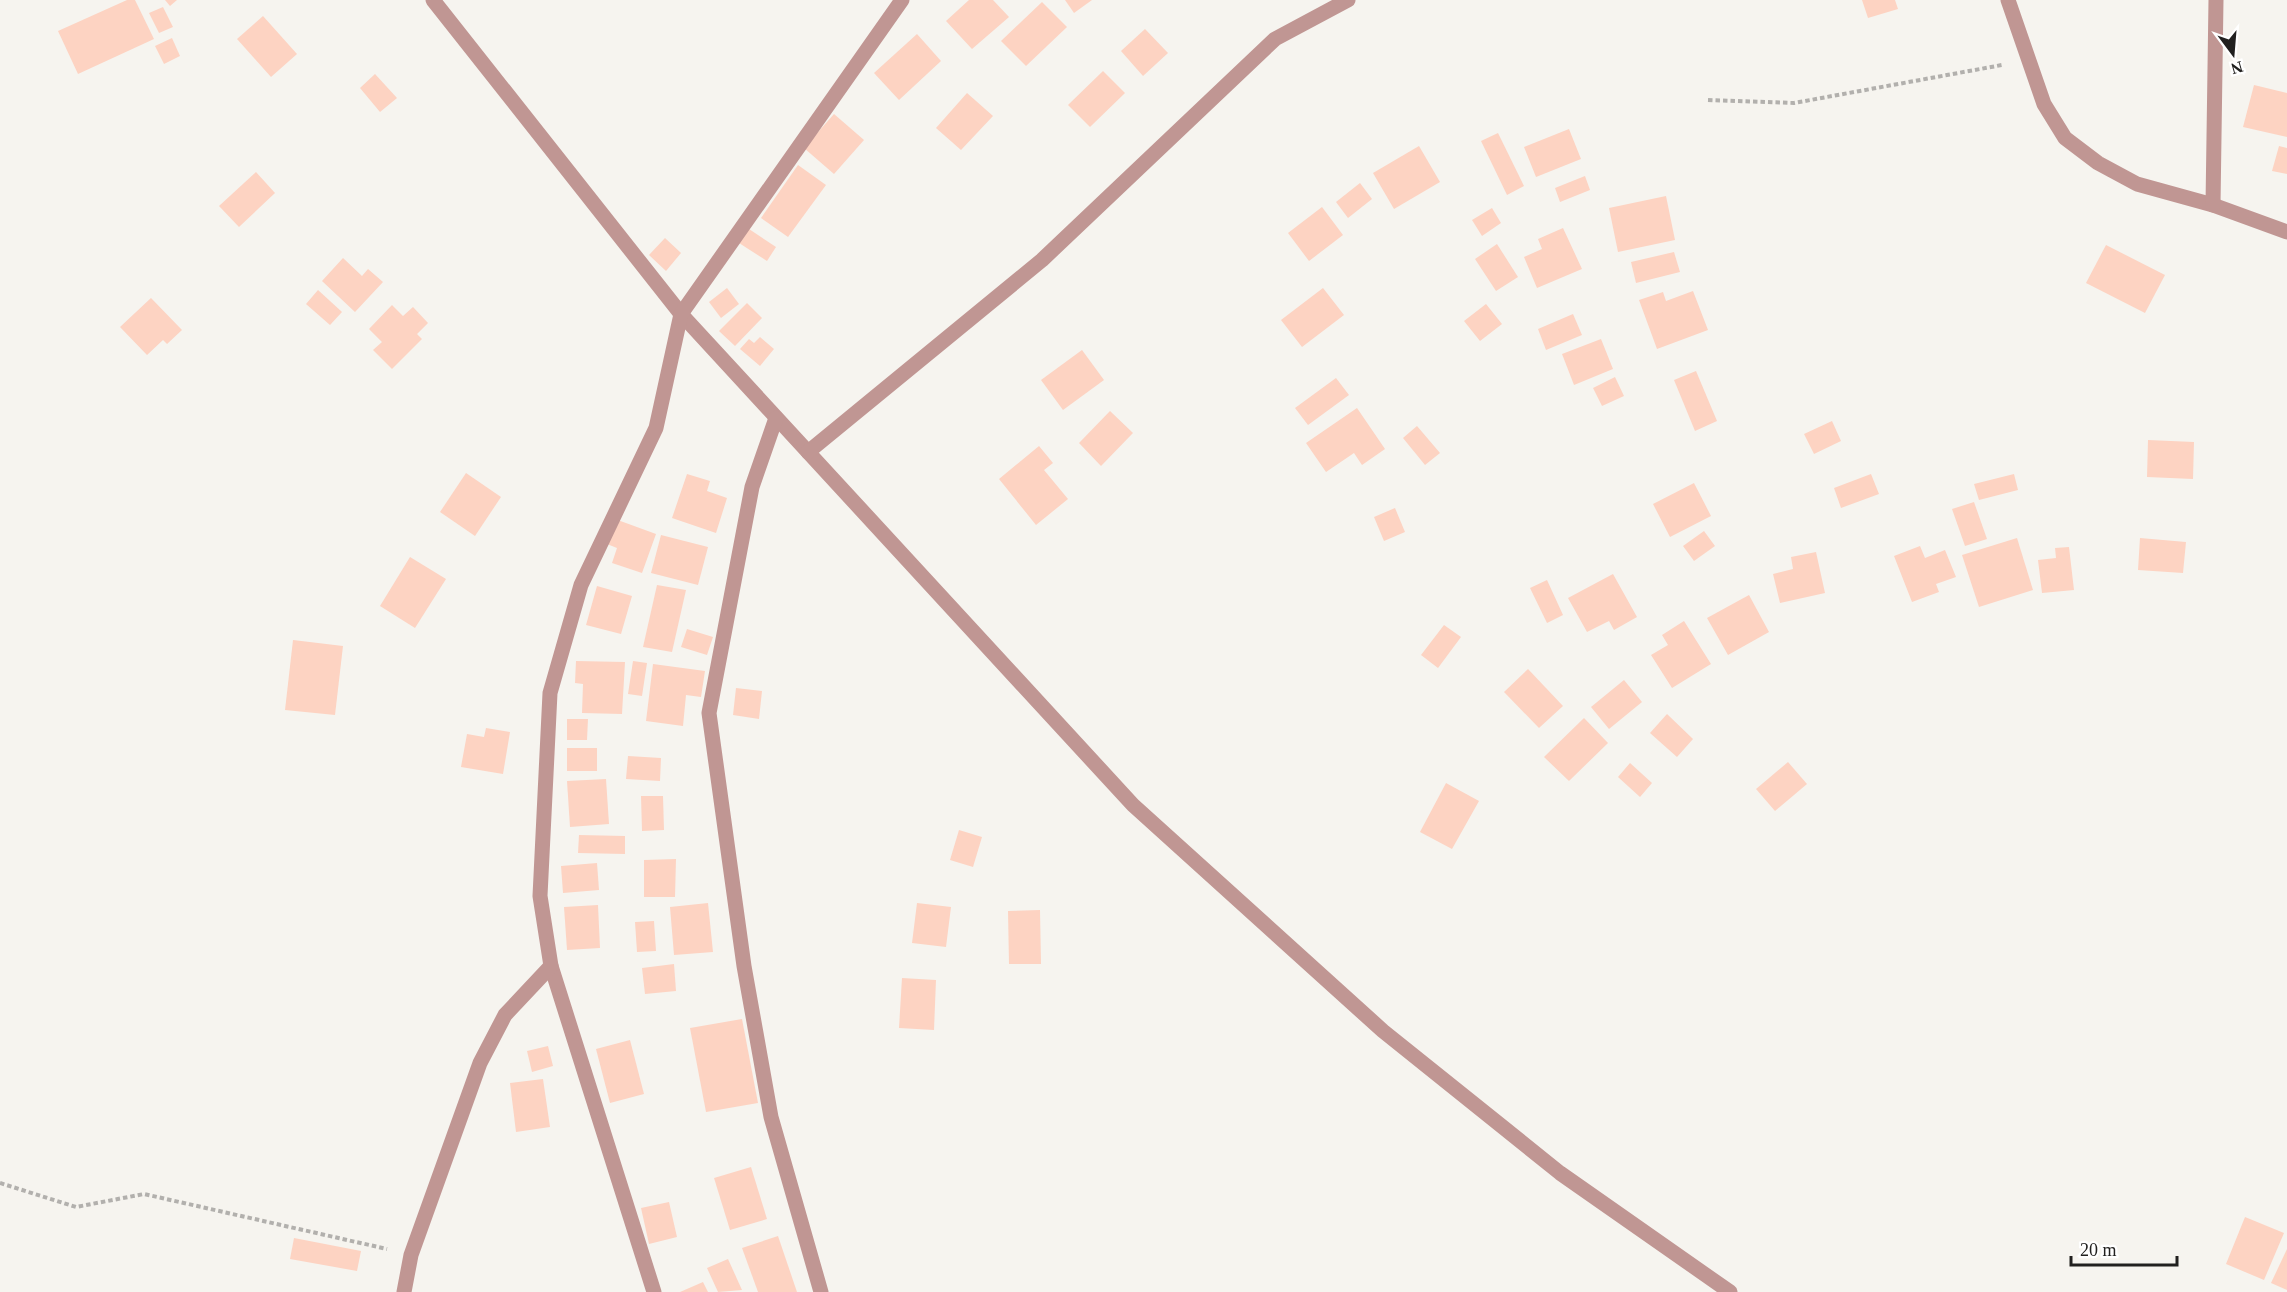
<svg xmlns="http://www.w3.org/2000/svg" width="2287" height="1292" viewBox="0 0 2287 1292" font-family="'Times New Roman',serif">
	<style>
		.building { fill: #fdd3c2 }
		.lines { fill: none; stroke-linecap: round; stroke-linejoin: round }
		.path { stroke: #b2b0ad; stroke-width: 4; stroke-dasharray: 4.5 3; stroke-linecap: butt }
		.minor { stroke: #c09693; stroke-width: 15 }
	</style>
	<rect width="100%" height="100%" fill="#f6f4ef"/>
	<g class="building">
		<path d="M127 0H135L154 39 78 74 58 31Z"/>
		<path d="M165 0H177L170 6Z"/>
		<path d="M969 0H993L1009 17 972 49 946 21Z"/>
		<path d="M1065 0H1092L1074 13Z"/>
		<path d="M1862 0H1895L1898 9 1868 18Z"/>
		<path d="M1042 2 1067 27 1026 66 1001 41Z"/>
		<path d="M163 7 173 27 159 33 149 13Z"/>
		<path d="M263 16 297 54 271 77 237 39Z"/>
		<path d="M1145 29 1168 53 1143 76 1121 51Z"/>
		<path d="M917 34 941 61 899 100 874 73Z"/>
		<path d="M172 38 180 56 164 64 155 46Z"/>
		<path d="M1103 71 1125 93 1090 127 1068 105Z"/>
		<path d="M375 74 397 98 380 112 360 88Z"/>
		<path d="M2254 85 2287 93V137L2243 127Z"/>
		<path d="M967 93 993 116 961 150 936 128Z"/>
		<path d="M834 114 864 140 834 174 804 148Z"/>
		<path d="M1569 129 1581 159 1536 177 1524 147Z"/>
		<path d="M1498 133 1524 186 1507 195 1481 141Z"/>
		<path d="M1419 146 1440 182 1394 209 1373 173Z"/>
		<path d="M2279 146 2287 148V174L2272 171Z"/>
		<path d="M798 165 826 185 788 237 761 218Z"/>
		<path d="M256 172 275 193 239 227 219 206Z"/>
		<path d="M1585 176 1590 190 1560 202 1555 188Z"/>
		<path d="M1360 183 1372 199 1348 218 1336 202Z"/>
		<path d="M1666 196 1675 240 1618 252 1609 208Z"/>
		<path d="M1322 207 1343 235 1309 261 1288 233Z"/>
		<path d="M1492 208 1501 223 1482 236 1472 220Z"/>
		<path d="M1563 228 1582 269 1537 288 1524 257 1542 249 1538 239Z"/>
		<path d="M749 229 776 247 767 261 739 243Z"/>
		<path d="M665 238 681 253 666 271 649 255Z"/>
		<path d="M1497 244 1518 277 1496 291 1475 259Z"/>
		<path d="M2106 245 2165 275 2145 313 2086 283Z"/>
		<path d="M1674 252 1680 272 1636 283 1631 262Z"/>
		<path d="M343 258 362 276 368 269 383 282 355 312 322 281Z"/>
		<path d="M727 288 739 304 721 318 709 302Z"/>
		<path d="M1323 288 1344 315 1302 347 1281 320Z"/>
		<path d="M318 290 342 312 330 325 306 304Z"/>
		<path d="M1693 291 1708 330 1657 349 1639 300 1663 292 1666 301Z"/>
		<path d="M151 298 182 330 167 344 163 340 147 355 120 327Z"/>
		<path d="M747 303 762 318 735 346 719 331Z"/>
		<path d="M1486 304 1502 324 1480 341 1464 321Z"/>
		<path d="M392 305 403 316 413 307 428 323 417 334 422 339 392 369 373 350 382 342 369 329Z"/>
		<path d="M1573 314 1582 335 1546 350 1538 329Z"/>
		<path d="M760 337 774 349 760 366 740 349 749 339 754 343Z"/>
		<path d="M1601 339 1613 369 1574 385 1562 354Z"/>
		<path d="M1082 350 1104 380 1063 410 1041 380Z"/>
		<path d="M1696 371 1717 421 1695 431 1674 380Z"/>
		<path d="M1615 377 1624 396 1602 406 1593 388Z"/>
		<path d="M1336 378 1349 395 1308 425 1295 408Z"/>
		<path d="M1357 408 1385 449 1362 465 1354 453 1326 472 1306 443Z"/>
		<path d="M1110 411 1133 433 1101 466 1079 443Z"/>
		<path d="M1832 421 1841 441 1814 454 1804 434Z"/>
		<path d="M1417 426 1440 453 1425 465 1403 438Z"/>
		<path d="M2148 440 2194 442 2193 479 2147 477Z"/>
		<path d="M1039 446 1053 463 1044 470 1068 499 1036 525 999 479Z"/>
		<path d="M466 473 501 497 475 536 440 512Z"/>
		<path d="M687 474 710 481 707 491 727 498 716 533 672 518Z"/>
		<path d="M1871 474 1879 494 1841 508 1834 488Z"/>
		<path d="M2014 474 2018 490 1979 500 1974 484Z"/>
		<path d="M1694 483 1711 516 1670 537 1653 504Z"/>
		<path d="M1974 502 1987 539 1965 546 1952 509Z"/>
		<path d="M1395 508 1405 532 1384 541 1374 517Z"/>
		<path d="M615 519 656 534 642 573 612 563 617 548 607 544Z"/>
		<path d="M1704 531 1715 546 1694 561 1683 546Z"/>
		<path d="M661 535 708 547 698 585 651 573Z"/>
		<path d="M2017 538 2033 590 1979 607 1962 555Z"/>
		<path d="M2140 538 2186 542 2183 573 2138 570Z"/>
		<path d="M1920 546 1925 558 1945 550 1956 577 1936 584 1939 592 1912 602 1894 556Z"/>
		<path d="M2069 547 2074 590 2042 593 2038 560 2056 558 2055 548Z"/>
		<path d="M1816 552 1825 593 1780 603 1773 574 1793 569 1791 557Z"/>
		<path d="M410 557 446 579 415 628 380 606Z"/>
		<path d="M1613 574 1637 617 1614 630 1609 621 1587 632 1568 598Z"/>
		<path d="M1547 580 1563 615 1547 623 1530 588Z"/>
		<path d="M657 585 686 590 672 652 643 647Z"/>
		<path d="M597 586 632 596 621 634 586 625Z"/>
		<path d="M1749 595 1769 632 1728 655 1707 618Z"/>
		<path d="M1684 621 1711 664 1672 688 1651 655 1668 645 1662 635Z"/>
		<path d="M1444 625 1461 637 1438 668 1421 655Z"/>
		<path d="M687 629 713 637 707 655 681 647Z"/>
		<path d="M293 640 343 646 335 715 285 710Z"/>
		<path d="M576 661 625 662 622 714 582 713 583 684 575 683Z"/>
		<path d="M633 661 647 663 642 696 628 694Z"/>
		<path d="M653 664 705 671 701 697 686 695 683 726 646 721Z"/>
		<path d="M1528 669 1563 706 1539 728 1504 692Z"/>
		<path d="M1624 680 1642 702 1609 729 1591 707Z"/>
		<path d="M736 688 762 691 759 719 733 715Z"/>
		<path d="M1667 714 1693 739 1677 757 1650 733Z"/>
		<path d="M1584 718 1608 743 1569 781 1544 757Z"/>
		<path d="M567 719H588L587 740H567Z"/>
		<path d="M486 728 510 732 503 774 461 767 467 734 484 737Z"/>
		<rect x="567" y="748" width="30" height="23"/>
		<path d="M628 756 661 758 660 781 626 779Z"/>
		<path d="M1788 762 1807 784 1775 811 1756 789Z"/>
		<path d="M1630 763 1652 783 1640 797 1618 777Z"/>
		<path d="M606 779 609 824 570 827 567 781Z"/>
		<path d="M1446 783 1479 801 1452 849 1420 832Z"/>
		<path d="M641 796H663L664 830 642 831Z"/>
		<path d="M959 830 982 837 973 867 950 860Z"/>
		<path d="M579 835 625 836V854L578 853Z"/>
		<path d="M676 859 675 897H644V860Z"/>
		<path d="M597 863 599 890 563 893 561 866Z"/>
		<path d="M708 903 713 952 674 955 670 907Z"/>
		<path d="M917 903 951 907 946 947 912 943Z"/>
		<path d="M598 905 600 948 567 950 564 907Z"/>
		<path d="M1040 910 1041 964H1009L1008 911Z"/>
		<path d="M654 921 656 951 637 952 635 922Z"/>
		<path d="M674 964 676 991 645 994 642 968Z"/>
		<path d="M902 978 936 980 934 1030 899 1028Z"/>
		<path d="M742 1019 758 1103 706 1112 690 1028Z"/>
		<path d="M630 1040 644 1094 610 1103 596 1049Z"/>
		<path d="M548 1046 553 1066 532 1072 527 1051Z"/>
		<path d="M543 1079 550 1127 516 1132 510 1083Z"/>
		<path d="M751 1167 767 1219 730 1230 714 1178Z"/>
		<path d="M669 1202 677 1237 649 1244 641 1208Z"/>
		<path d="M2245 1217 2284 1233 2264 1280 2226 1264Z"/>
		<path d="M778 1236 797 1292H758L742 1248Z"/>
		<path d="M294 1238 361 1251 357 1271 290 1259Z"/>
		<path d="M2287 1249V1290L2271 1283Z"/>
		<path d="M728 1259 742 1290 718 1292 707 1268Z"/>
		<path d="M703 1282 708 1292H680Z"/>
	</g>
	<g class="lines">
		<g class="path">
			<path d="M1708 100 1794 103 2002 65"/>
			<path d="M0 1183 76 1207 144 1194 387 1249"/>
		</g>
		<g class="minor">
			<path d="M433 0 681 314 1133 805 1383 1031 1560 1173 1730 1292"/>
			<path d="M2008 0 2044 104 2065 138 2098 163 2137 184 2213 205 2287 232"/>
			<path d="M2213 205 2216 0"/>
			<path d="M776 418 752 487 709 713 744 966 771 1117 821 1292"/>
			<path d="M808 452 1042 260 1275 39 1348 0"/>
			<path d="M551 966 654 1292"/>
			<path d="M404 1292 411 1255 480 1063 505 1015 551 966 540 896 550 693 581 585 656 428 681 314 902 0"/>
		</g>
	</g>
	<g transform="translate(2233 54) rotate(164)" stroke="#ffffff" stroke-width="4.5" paint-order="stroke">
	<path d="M0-4.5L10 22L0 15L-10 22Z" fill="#21201f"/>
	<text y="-9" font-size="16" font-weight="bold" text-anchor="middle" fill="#21201f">N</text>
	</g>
	<path d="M2071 1256v9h106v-9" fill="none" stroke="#21201f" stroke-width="3"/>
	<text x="2080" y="1256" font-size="18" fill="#21201f" stroke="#ffffff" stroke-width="4.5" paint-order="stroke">20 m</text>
</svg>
